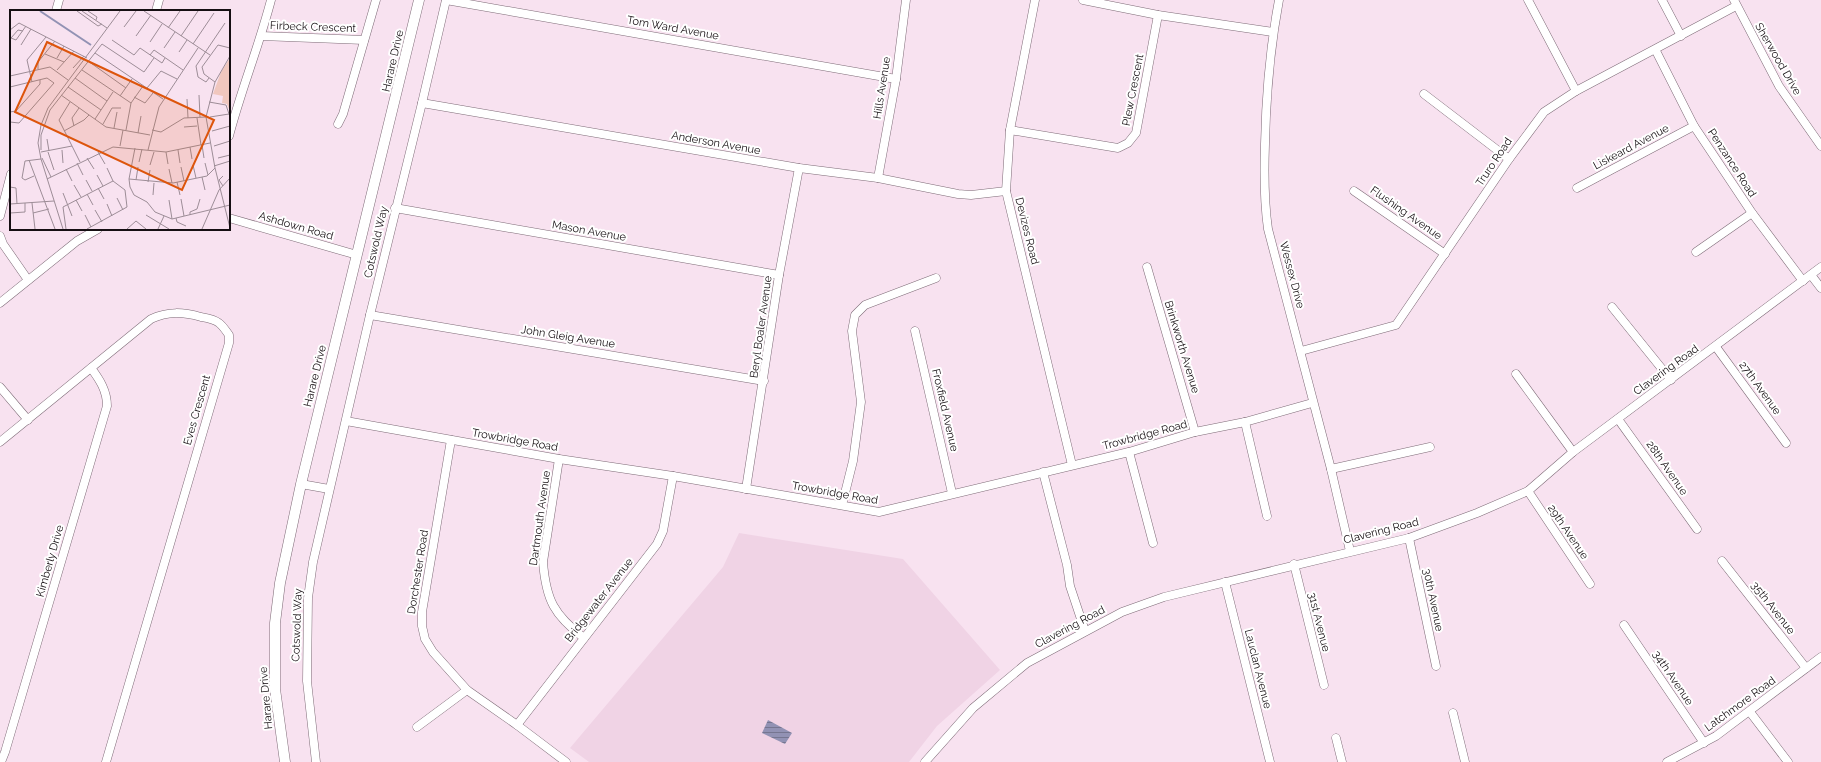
<svg xmlns="http://www.w3.org/2000/svg" width="1821" height="762" viewBox="0 0 1821 762" font-family="Raleway,sans-serif">
	<style>
		.built { fill: #f0d3e5 }
		.water { fill: url(#water-rules) }
		.lines { fill: none; stroke-linecap: round; stroke-linejoin: round }
		.minor-casing { stroke: #7e6b77; stroke-width: 9 }
		.major-casing { stroke: #7e6b77; stroke-width: 11 }
		.minor { stroke: #fff; stroke-width: 8 }
		.major { stroke: #fff; stroke-width: 10 }
		.labels { text-anchor: middle; dominant-baseline: central; stroke-width: 4; stroke-linejoin: round; paint-order: stroke }
		.street-label { font-size: 11px; fill: #150e12; stroke: #fff }
		.inset-river { fill: none; stroke: #9292b4; stroke-width: 2 }
		.inset-road { fill: none; stroke: #9d8d97; stroke-width: 1 }
		.view { fill: #dd550c; fill-opacity: 0.15; stroke: #dd550c; stroke-width: 2 }
		.inset-edge { fill: none; stroke: #150e12; stroke-width: 2 }
	</style>
	<defs>
		<pattern id="water-rules" width="6" height="5" patternUnits="userSpaceOnUse"><rect width="6" height="5" fill="#9292b4"/><path d="M0 2.5h6" fill="none" stroke="#767691"/></pattern>
	</defs>
	<rect width="100%" height="100%" fill="#f8e2f0"/>
	<path class="built" d="M739 533 903 559 1000 670 937 726 909 762H589L570 748 723 567Z"/>
	<path class="water" d="M768 720 792 733 785 744 762 733Z"/>
	<g class="lines">
		<g class="minor-casing">
			<g id="minor">
				<path d="M446 0 896 79"/>
				<path d="M1035 0 1010 130 1006 191 1072 465"/>
				<path d="M1083 0 1158 15 1273 32"/>
				<path d="M1279 0C1270 48 1266 95 1265 144 1264 172 1264 201 1268 229L1331 469 1350 551"/>
				<path d="M1528 0 1576 91"/>
				<path d="M1662 0 1681 36"/>
				<path d="M1734 0 1779 86 1821 146"/>
				<path d="M56 11 59 0"/>
				<path d="M156 11 159 0"/>
				<path d="M261 36 364 40"/>
				<path d="M1656 51 1694 126 1752 213 1803 281"/>
				<path d="M1424 94 1509 159"/>
				<path d="M422 103 799 168 878 178 958 194 971 195 1006 191"/>
				<path d="M338 124 343 114 376 0"/>
				<path d="M1010 130 1118 148 1128 143 1136 133 1158 15"/>
				<path d="M229 136C241 90 259 46 271 0"/>
				<path d="M878 178 896 79 906 0"/>
				<path d="M1577 188 1694 126"/>
				<path d="M1354 191 1445 254"/>
				<path d="M395 208 779 275"/>
				<path d="M0 216 11 174"/>
				<path d="M229 218 357 255"/>
				<path d="M0 236 3 244 28 280"/>
				<path d="M1696 252 1752 213"/>
				<path d="M1147 267 1195 432"/>
				<path d="M1811 275 1821 288"/>
				<path d="M0 303 77 241 98 229"/>
				<path d="M1612 307 1671 380"/>
				<path d="M370 315 764 381"/>
				<path d="M915 331 952 493"/>
				<path d="M1716 347 1786 443"/>
				<path d="M1301 351 1396 325 1509 159 1544 112 1576 91 1736 6"/>
				<path d="M1516 374 1573 452"/>
				<path d="M0 387 28 420"/>
				<path d="M1618 419 1697 529"/>
				<path d="M346 421 559 459 673 476 879 512 1129 452 1195 432 1245 422 1312 403"/>
				<path d="M1245 422 1267 516"/>
				<path d="M451 440 422 612V626L425 639 433 652 467 690 517 725 566 762"/>
				<path d="M0 442 151 319C168 311 183 312 201 317 207 318 214 319 219 323 223 326 226 331 229 335V343L106 762"/>
				<path d="M1129 452 1153 543"/>
				<path d="M559 459 543 562C546 600 554 615 584 638"/>
				<path d="M1331 469 1430 447"/>
				<path d="M1043 472 1067 565 1070 586 1085 631"/>
				<path d="M301 484 329 489"/>
				<path d="M746 489 779 275 799 168"/>
				<path d="M1528 491 1590 584"/>
				<path d="M842 505 853 461 861 402 852 331 855 315 865 305 936 278"/>
				<path d="M1409 538 1436 666"/>
				<path d="M1722 561 1806 668"/>
				<path d="M1294 564 1324 685"/>
				<path d="M1225 582 1270 762"/>
				<path d="M1624 625 1704 743"/>
				<path d="M1750 712 1788 762"/>
				<path d="M1453 713 1465 762"/>
				<path d="M517 725 657 544 663 531 673 476"/>
				<path d="M417 727 467 690"/>
				<path d="M1336 738 1342 762"/>
				<path d="M1 762 5 752 107 406C107 391 100 380 91 368"/>
				<path d="M316 762 307 681 308 598 313 562 370 315 422 103 446 0"/>
				<path d="M925 762 973 708 1027 663 1122 612 1164 597 1409 538 1477 513 1528 491 1573 452 1821 267"/>
				<path d="M1667 762 1716 736 1821 657"/>
			</g>
		</g>
		<g class="major-casing">
			<path id="major" d="M285 762 275 689V623L280 583 301 484 419 0"/>
		</g>
		<use href="#minor" class="minor"/>
		<use href="#major" class="major"/>
	</g>
	<g class="labels">
		<g class="street-label">
			<text transform="translate(313 27) rotate(2)">Firbeck Crescent</text>
			<text transform="translate(673 28) rotate(10)">Tom Ward Avenue</text>
			<text transform="translate(1778 59) rotate(60)">Sherwood Drive</text>
			<text transform="translate(393 61) rotate(-77)">Harare Drive</text>
			<text transform="translate(882 88) rotate(-81)">Hills Avenue</text>
			<text transform="translate(1133 90) rotate(-79)">Plew Crescent</text>
			<text transform="translate(716 143) rotate(10)">Anderson Avenue</text>
			<text transform="translate(1631 147) rotate(-28)">Liskeard Avenue</text>
			<text transform="translate(1494 162) rotate(-56)">Truro Road</text>
			<text transform="translate(1732 163) rotate(57)">Penzance Road</text>
			<text transform="translate(1406 213) rotate(35)">Flushing Avenue</text>
			<text transform="translate(296 226) rotate(16)">Ashdown Road</text>
			<text transform="translate(589 231) rotate(10)">Mason Avenue</text>
			<text transform="translate(1027 231) rotate(76)">Devizes Road</text>
			<text transform="translate(376 242) rotate(-77)">Cotswold Way</text>
			<text transform="translate(1292 275) rotate(75)">Wessex Drive</text>
			<text transform="translate(761 327) rotate(-82)">Beryl Boaler Avenue</text>
			<text transform="translate(568 337) rotate(9)">John Gleig Avenue</text>
			<text transform="translate(1182 347) rotate(73)">Brinkworth Avenue</text>
			<text transform="translate(1666 370) rotate(-36)">Clavering Road</text>
			<text transform="translate(315 376) rotate(-76)">Harare Drive</text>
			<text transform="translate(1760 388) rotate(54)">27th Avenue</text>
			<text transform="translate(197 410) rotate(-74)">Eves Crescent</text>
			<text transform="translate(945 410) rotate(77)">Froxfield Avenue</text>
			<text transform="translate(1145 435) rotate(-15)">Trowbridge Road</text>
			<text transform="translate(515 440) rotate(10)">Trowbridge Road</text>
			<text transform="translate(1667 468) rotate(55)">28th Avenue</text>
			<text transform="translate(835 493) rotate(10)">Trowbridge Road</text>
			<text transform="translate(540 518) rotate(-82)">Dartmouth Avenue</text>
			<text transform="translate(1381 531) rotate(-14)">Clavering Road</text>
			<text transform="translate(1568 532) rotate(56)">29th Avenue</text>
			<text transform="translate(50 561) rotate(-74)">Kimberly Drive</text>
			<text transform="translate(418 572) rotate(-81)">Dorchester Road</text>
			<text transform="translate(599 600) rotate(-52)">Bridgewater Avenue</text>
			<text transform="translate(1433 600) rotate(78)">30th Avenue</text>
			<text transform="translate(1773 608) rotate(52)">35th Avenue</text>
			<text transform="translate(1319 622) rotate(76)">31st Avenue</text>
			<text transform="translate(297 625) rotate(-88)">Cotswold Way</text>
			<text transform="translate(1070 627) rotate(-28)">Clavering Road</text>
			<text transform="translate(1258 669) rotate(76)">Lauclan Avenue</text>
			<text transform="translate(1673 678) rotate(56)">34th Avenue</text>
			<text transform="translate(266 698) rotate(-95)">Harare Drive</text>
			<text transform="translate(1740 704) rotate(-36)">Latchmore Road</text>
		</g>
	</g>
	<g transform="translate(10 10)">
		<rect width="220" height="220" fill="#f8e2f0"/>
		<path d="M220 48V102L217 94 212 93 213 86 203 84 211 62Z" fill="#f0c7be"/>
		<path class="inset-river" d="M30 1 81 35"/>
		<path class="inset-road" d="M67 1 88 16 92 14M72 1 97 18M78 1 87 7 86 10M134 1 200 45M114 17 126 1M158 18 170 1M0 20 9 13 77 48M13 21 8 20 1 28 6 30 16 16M126 26 141 5M171 26 188 1M102 30 124 45 130 38 152 53 155 48M140 32 152 14M183 34 204 3M11 35 21 19M154 38 165 22M169 42 177 30M85 43 153 89M35 44 54 52M140 45 144 40 173 60M220 46 205 72 196 107 205 158 220 218M47 48 54 36M78 51 116 78M63 58 74 46M28 59V52L45 31M47 60 64 41M72 60 121 93M0 66 40 57 58 70M65 68 97 91M199 68 196 72 188 67 186 56 215 13M22 72 17 50 36 27M205 72 194 64 192 57 208 35 220 38M0 77 37 68 44 73 9 113 0 112M58 77 91 100M137 78 151 61 167 69M0 79V99M51 85 96 117 140 125M189 85 190 107M110 86 122 69M124 87 135 93 143 83M177 89 178 108M60 92 49 110 70 152M199 92 216 95 220 107M0 102 6 101 30 74V70M200 107 219 104M187 108 191 135M85 109 103 82M93 114 102 98H111M64 116 62 108 69 98M174 117 187 116M104 118 107 102M116 120 121 93 133 76M142 120 151 122 174 108 196 107M54 121 74 110 79 105M202 121 220 116M128 123 131 106M37 129 39 141M192 135 194 148M110 136 113 120M204 136 220 131M180 137 182 149M125 138 119 169 120 177 124 185 137 192 145 202 162 209 220 195M31 140V125L40 100 92 34 134 62 144 48M52 140 53 153M138 140 149 97 188 38M168 140 170 153M31 142 62 136M38 142 44 160M88 142 95 154M156 142 158 154M32 148 41 167M77 148 84 159M208 148 220 145M19 150 45 219M129 152 132 139M67 153 73 165M195 153 198 165M140 155 144 142M183 155 186 168M204 156 220 151M171 157 174 171M97 158 103 171M56 159 62 171M159 159 162 173M87 165 93 176M24 166 15 170 12 168 15 151 31 149M213 166 209 170 213 176M192 167 195 180M37 169 103 137 156 142 200 133M119 169 163 173 197 166 205 158M76 170 82 181M126 170 128 157M138 172 140 160M167 172 170 185M64 175 71 187M0 177 6 178 7 194M88 178 94 189M53 183 62 206M77 184 83 195M143 185 144 173M107 188 113 200M171 189 174 206M66 190 72 201M159 190 162 209M22 193 25 219M0 194 44 191M97 194 102 206M85 200 92 212M0 203 15 202V193M23 203 39 199M75 205 81 217M136 205 159 219M180 205V202L187 199 190 189M166 208 167 212 176 216M53 219 31 149 28 133 31 115 38 98 110 1M56 219 53 197 103 171 115 180M77 219 117 197 115 180M117 219 126 211 136 219M148 219 154 206M192 219 209 180 220 168"/>
		<path class="view" d="M37 32 204 110 172 180 5 102Z"/>
		<rect width="220" height="220" class="inset-edge"/>
	</g>
</svg>
